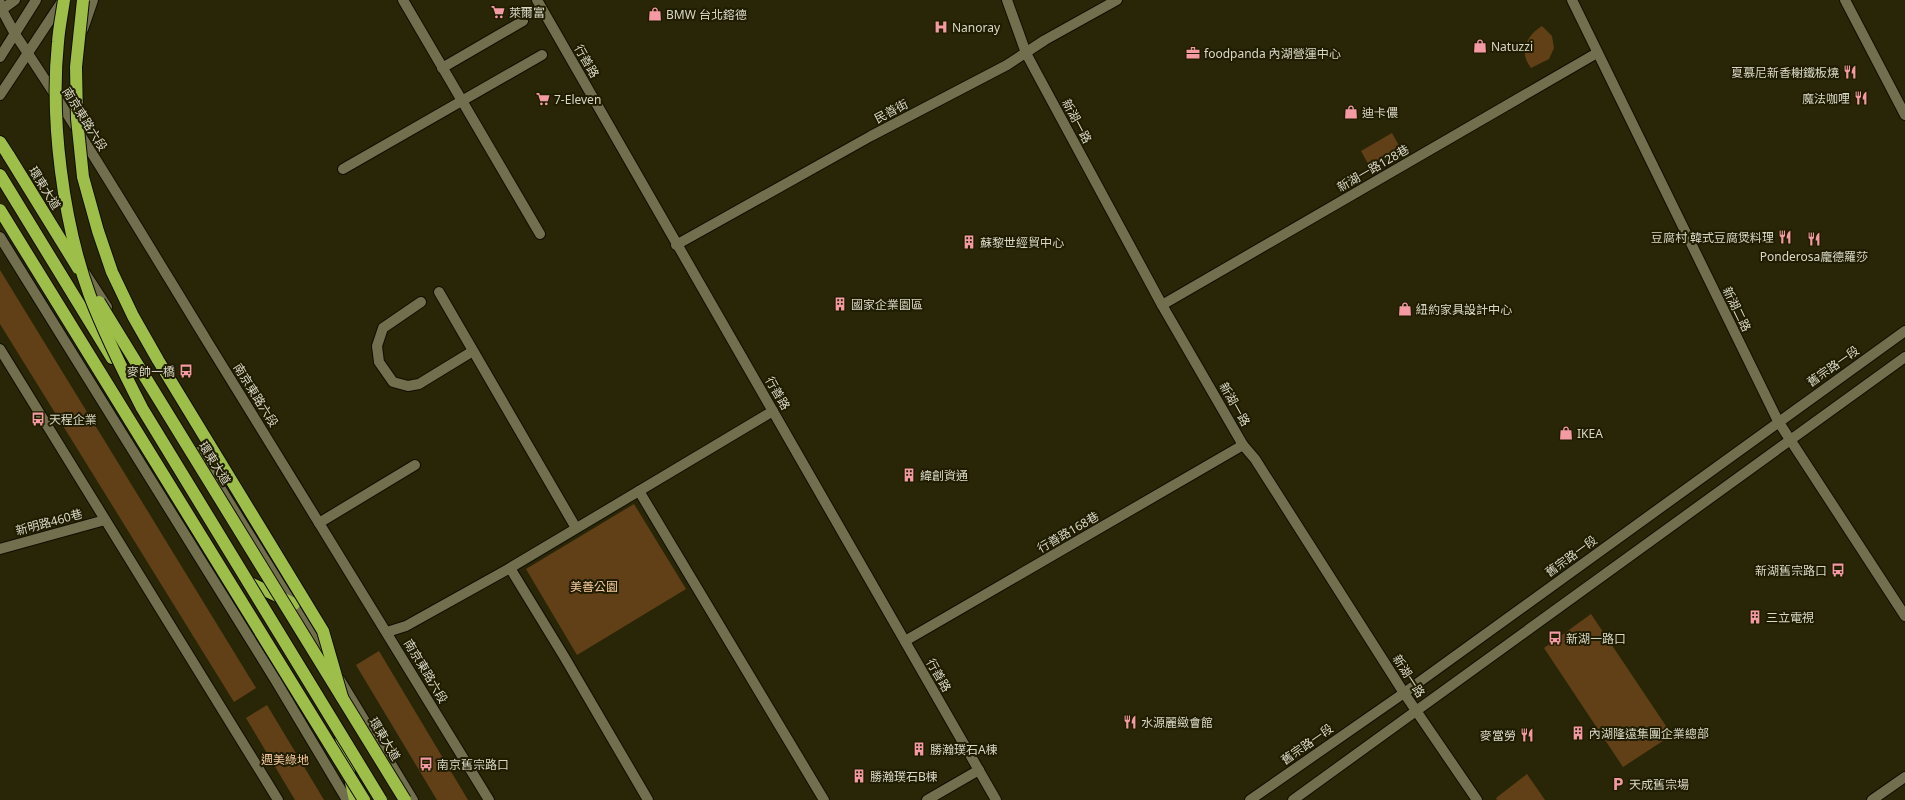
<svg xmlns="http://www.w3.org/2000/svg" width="1905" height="800" viewBox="0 0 1905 800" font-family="'Noto Sans','Noto Sans TC',sans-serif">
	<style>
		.green { fill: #614018 }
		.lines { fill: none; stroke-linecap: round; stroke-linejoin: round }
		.street-casing { stroke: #100e00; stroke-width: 12 }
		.secondary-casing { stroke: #100e00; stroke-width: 12 }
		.highway-casing { stroke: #100e00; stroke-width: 14 }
		.street { stroke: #716f4e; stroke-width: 10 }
		.secondary { stroke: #716f4e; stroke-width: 10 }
		.highway { stroke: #9dbf49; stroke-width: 12 }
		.highway-bridge-casing { stroke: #100e00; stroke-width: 14; stroke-linecap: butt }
		.highway-bridge { stroke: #9dbf49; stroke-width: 12 }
		.labels { text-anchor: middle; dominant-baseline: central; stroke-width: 4; stroke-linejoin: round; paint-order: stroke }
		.poi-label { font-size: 12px; fill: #d9d8c6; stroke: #1f1c00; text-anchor: start }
		.street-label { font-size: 12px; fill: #d9d8c6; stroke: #1f1c00 }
		.park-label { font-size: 12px; fill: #f8cc9c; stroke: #1f1c00 }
	</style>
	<rect width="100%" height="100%" fill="#282606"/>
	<g class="green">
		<path d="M1542 26 1552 36 1554 48 1549 59 1531 68C1518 52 1527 35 1542 26Z"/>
		<path d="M1392 133 1402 151 1371 169 1361 151Z"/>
		<path d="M0 270 256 688 234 702 0 324Z"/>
		<path d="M634 504 686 589 577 655 526 569Z"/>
		<path d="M1591 614 1672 735 1623 767 1544 648Z"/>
		<path d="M379 651 468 800H437L356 665Z"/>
		<path d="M267 705 324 800H295L246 718Z"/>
		<path d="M1527 774 1545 800H1497L1496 798Z"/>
	</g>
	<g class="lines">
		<g class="street-casing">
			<g id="street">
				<path d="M403 0 540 234"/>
				<path d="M1007 0 1026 53 1035 70 1162 305 1243 445 1255 459 1404 693 1477 800"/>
				<path d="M1845 0 1905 115"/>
				<path d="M0 3 2 10 15 34C82 134 144 238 207 341 301 494 396 647 489 800"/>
				<path d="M442 68 523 21"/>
				<path d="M343 169 542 55"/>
				<path d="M676 245 871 136 1007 65 1045 40 1117 0"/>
				<path d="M439 292 576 528"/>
				<path d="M421 302 383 328 377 346 379 362 393 382 408 386 419 384 473 351"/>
				<path d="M1162 305 1597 53"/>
				<path d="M0 349 278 800"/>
				<path d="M639 491 824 800"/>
				<path d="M319 523 415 465"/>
				<path d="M0 549 105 520"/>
				<path d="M510 568 565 658 648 800"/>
				<path d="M387 632 406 626 510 568 773 411"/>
				<path d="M905 641 1243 445"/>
				<path d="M927 800 979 770"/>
				<path d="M1872 800 1905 777"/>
			</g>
		</g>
		<g class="secondary-casing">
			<g id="secondary">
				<path d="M537 0 996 800"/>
				<path d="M1572 0 1778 421 1905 616"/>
				<path d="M0 11 15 0"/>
				<path d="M83 29 93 0"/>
				<path d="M0 57 36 0"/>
				<path d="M0 95 63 0"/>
				<path d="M0 237 276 681 347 800"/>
				<path d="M85 273 107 307"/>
				<path d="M198 452 329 663"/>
				<path d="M340 680 413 800"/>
				<path d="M1250 800 1404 693 1905 331"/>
				<path d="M1293 800 1905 357"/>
			</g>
		</g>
		<g class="highway-casing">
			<g id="highway">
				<path d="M0 142 9 156"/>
				<path d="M0 175 112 358"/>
				<path d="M250 583 294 604"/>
				<path d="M341 737 355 800"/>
			</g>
		</g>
		<use href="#street" class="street"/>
		<use href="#secondary" class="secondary"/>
		<use href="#highway" class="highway"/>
		<g class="highway-bridge-casing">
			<g id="highway-bridge">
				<path d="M64 0C62 14 59 28 58 42 50 120 63 222 90 296 105 335 123 371 142 408L381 800"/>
				<path d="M83 0 76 67 77 119 83 177 98 231 112 272 133 316 158 360 323 631 342 697"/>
				<path d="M9 156 78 268"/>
				<path d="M0 210 364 800"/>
				<path d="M99 302 405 800"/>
			</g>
		</g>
		<use href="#highway-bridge" class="highway-bridge"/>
	</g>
	<defs>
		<g id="supermarket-bare" transform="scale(1.08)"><path d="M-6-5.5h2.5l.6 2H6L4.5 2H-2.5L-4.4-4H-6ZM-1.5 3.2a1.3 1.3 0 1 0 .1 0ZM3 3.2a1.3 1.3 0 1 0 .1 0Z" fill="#f49aa3" stroke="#1f1c00" stroke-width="2.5" paint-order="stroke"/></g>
		<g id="shop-bare" transform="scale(1.08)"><path d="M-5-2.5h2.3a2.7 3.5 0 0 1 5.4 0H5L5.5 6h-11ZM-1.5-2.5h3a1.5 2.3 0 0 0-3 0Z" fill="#f49aa3" stroke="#1f1c00" stroke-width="2.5" paint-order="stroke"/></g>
		<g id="hospital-bare" transform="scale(1.08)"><path d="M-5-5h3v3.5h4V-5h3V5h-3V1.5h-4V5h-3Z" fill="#f49aa3" stroke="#1f1c00" stroke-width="2.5" paint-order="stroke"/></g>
		<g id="office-bare" transform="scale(1.08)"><path d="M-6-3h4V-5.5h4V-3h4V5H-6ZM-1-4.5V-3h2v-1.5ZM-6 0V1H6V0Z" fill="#f49aa3" stroke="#1f1c00" stroke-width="2.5" paint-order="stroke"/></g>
		<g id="restaurant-bare" transform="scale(1.08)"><path d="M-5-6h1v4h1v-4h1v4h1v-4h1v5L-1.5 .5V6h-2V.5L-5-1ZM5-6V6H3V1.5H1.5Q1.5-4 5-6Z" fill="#f49aa3" stroke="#1f1c00" stroke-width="2.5" paint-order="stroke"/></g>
		<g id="building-bare" transform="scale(1.08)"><path d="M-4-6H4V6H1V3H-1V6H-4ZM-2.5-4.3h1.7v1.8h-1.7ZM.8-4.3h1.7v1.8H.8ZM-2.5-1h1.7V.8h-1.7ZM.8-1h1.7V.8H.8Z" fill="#f49aa3" stroke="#1f1c00" stroke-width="2.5" paint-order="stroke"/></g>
		<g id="bus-bare" transform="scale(1.08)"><path d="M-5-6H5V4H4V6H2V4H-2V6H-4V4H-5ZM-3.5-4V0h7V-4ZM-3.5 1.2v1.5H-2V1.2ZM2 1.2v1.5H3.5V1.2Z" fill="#f49aa3" stroke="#1f1c00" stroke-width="2.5" paint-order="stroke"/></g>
		<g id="parking-bare" transform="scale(1.08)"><path d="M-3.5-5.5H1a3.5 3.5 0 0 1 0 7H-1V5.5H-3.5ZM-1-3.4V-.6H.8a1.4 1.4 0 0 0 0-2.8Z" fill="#f49aa3" stroke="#1f1c00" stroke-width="2.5" paint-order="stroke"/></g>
	</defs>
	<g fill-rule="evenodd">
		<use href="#supermarket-bare" x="498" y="12"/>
		<use href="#shop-bare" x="655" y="14"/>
		<use href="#hospital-bare" x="941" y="27"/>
		<use href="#shop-bare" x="1480" y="46"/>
		<use href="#office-bare" x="1193" y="53"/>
		<use href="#restaurant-bare" x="1850" y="72"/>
		<use href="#restaurant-bare" x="1861" y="98"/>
		<use href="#supermarket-bare" x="543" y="99"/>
		<use href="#shop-bare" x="1351" y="112"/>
		<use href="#restaurant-bare" x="1785" y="237"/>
		<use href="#restaurant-bare" x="1814" y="239"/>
		<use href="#building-bare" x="969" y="242"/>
		<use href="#building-bare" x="840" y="304"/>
		<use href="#shop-bare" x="1405" y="309"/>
		<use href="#bus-bare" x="186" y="371"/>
		<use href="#bus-bare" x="38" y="419"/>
		<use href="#shop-bare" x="1566" y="433"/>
		<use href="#building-bare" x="909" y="475"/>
		<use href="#bus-bare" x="1838" y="570"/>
		<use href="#building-bare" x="1755" y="617"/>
		<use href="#bus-bare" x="1555" y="638"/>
		<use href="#restaurant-bare" x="1130" y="722"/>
		<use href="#building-bare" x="1578" y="733"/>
		<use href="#restaurant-bare" x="1527" y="735"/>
		<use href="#building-bare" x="919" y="749"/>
		<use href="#bus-bare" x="426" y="764"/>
		<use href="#building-bare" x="859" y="776"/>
		<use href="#parking-bare" x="1618" y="784"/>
	</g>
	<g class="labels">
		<g class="poi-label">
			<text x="509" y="12">萊爾富</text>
			<text x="666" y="14">BMW 台北鎔德</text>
			<text x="952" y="27">Nanoray</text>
			<text x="1491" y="46">Natuzzi</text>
			<text x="1204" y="53">foodpanda 內湖營運中心</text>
			<text x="1839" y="72" text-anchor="end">夏慕尼新香榭鐵板燒</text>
			<text x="1850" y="98" text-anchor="end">魔法咖哩</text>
			<text x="554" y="99">7-Eleven</text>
			<text x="1362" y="112">迪卡儂</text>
			<text x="1774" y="237" text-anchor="end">豆腐村 韓式豆腐煲料理</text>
			<text x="980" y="242">蘇黎世經貿中心</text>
			<text x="1814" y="256" text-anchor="middle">Ponderosa龐德羅莎</text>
			<text x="851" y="304">國家企業園區</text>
			<text x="1416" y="309">紐約家具設計中心</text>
			<text x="175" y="371" text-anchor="end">麥帥一橋</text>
			<text x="49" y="419">天程企業</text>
			<text x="1577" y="433">IKEA</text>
			<text x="920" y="475">緯創資通</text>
			<text x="1827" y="570" text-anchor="end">新湖舊宗路口</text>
			<text x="1766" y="617">三立電視</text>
			<text x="1566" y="638">新湖一路口</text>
			<text x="1141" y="722">水源麗緻會館</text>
			<text x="1589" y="733">內湖隆遠集團企業總部</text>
			<text x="1516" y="735" text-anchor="end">麥當勞</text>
			<text x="930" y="749">勝瀚璞石A棟</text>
			<text x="437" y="764">南京舊宗路口</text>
			<text x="870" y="776">勝瀚璞石B棟</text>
			<text x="1629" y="784">天成舊宗場</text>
		</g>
		<g class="street-label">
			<text transform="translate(587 61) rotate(60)">行善路</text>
			<text transform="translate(891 111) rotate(-28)">民善街</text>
			<text transform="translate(85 119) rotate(58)">南京東路六段</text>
			<text transform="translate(1077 121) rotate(62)">新湖一路</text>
			<text transform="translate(1373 168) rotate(-30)">新湖一路128巷</text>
			<text transform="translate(45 188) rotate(58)">環東大道</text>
			<text transform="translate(1737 309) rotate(64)">新湖二路</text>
			<text transform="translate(1833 366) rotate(-35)">舊宗路一段</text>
			<text transform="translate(778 393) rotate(60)">行善路</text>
			<text transform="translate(256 395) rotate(58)">南京東路六段</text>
			<text transform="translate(1235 404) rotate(60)">新湖一路</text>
			<text transform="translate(215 463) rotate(58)">環東大道</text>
			<text transform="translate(49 522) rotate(-15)">新明路460巷</text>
			<text transform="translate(1068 532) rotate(-30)">行善路168巷</text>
			<text transform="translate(1571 556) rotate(-36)">舊宗路一段</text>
			<text transform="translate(426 671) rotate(59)">南京東路六段</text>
			<text transform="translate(939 675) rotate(60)">行善路</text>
			<text transform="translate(1409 676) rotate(57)">新湖一路</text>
			<text transform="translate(385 739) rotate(59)">環東大道</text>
			<text transform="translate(1307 744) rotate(-35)">舊宗路一段</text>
		</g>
		<g class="park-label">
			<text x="594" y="586">美善公園</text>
			<text x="285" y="759">週美綠地</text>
		</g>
	</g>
</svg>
